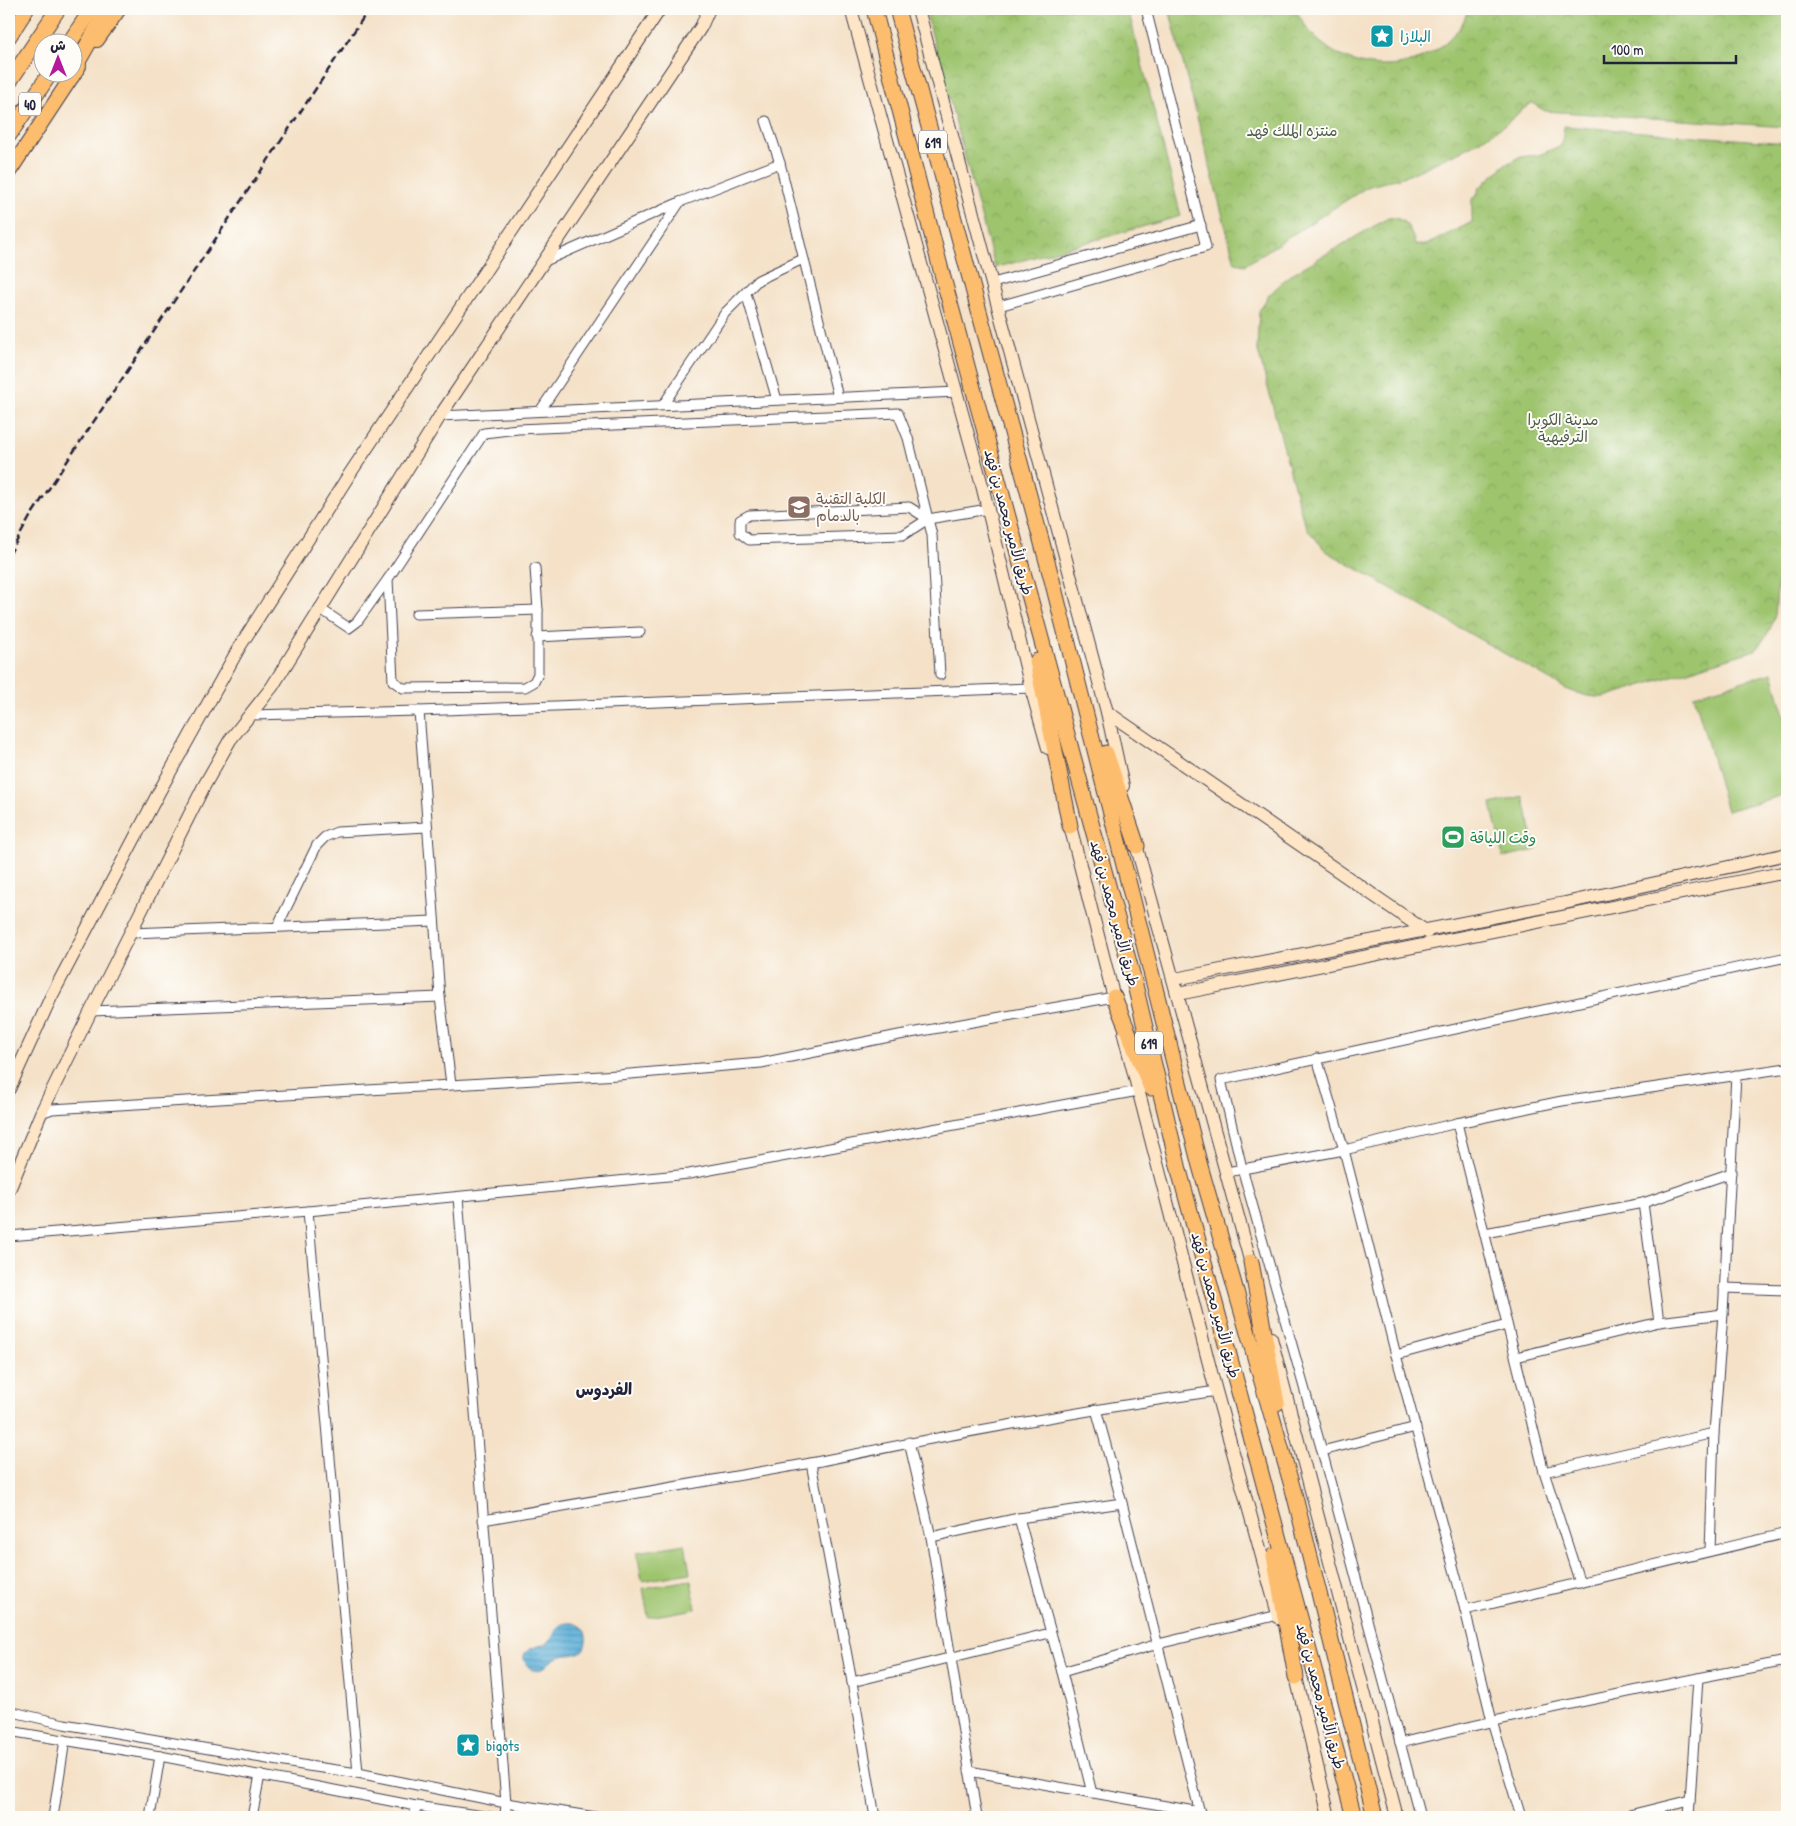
<svg xmlns="http://www.w3.org/2000/svg" width="1796" height="1826" viewBox="0 0 1796 1826" font-family="'Patrick Hand','Playpen Sans Arabic',sans-serif">
	<style>
		.park { fill: url(#park-crowns); stroke: #607354 }
		.garden { fill: #9ec46e; stroke: #607354 }
		.water { fill: url(#water-rules); stroke: #40698a }
		.lines { fill: none; stroke-linecap: round; stroke-linejoin: round }
		.street-casing { stroke: #423f50; stroke-width: 11 }
		.secondary-casing { stroke: #423f50; stroke-width: 14 }
		.primary-casing { stroke: #423f50; stroke-width: 16 }
		.highway-casing { stroke: #423f50; stroke-width: 17 }
		.street { stroke: #fff; stroke-width: 9 }
		.secondary { stroke: #fee5c5; stroke-width: 12 }
		.primary { stroke: #fcbd6e; stroke-width: 14 }
		.highway { stroke: #fcbd6e; stroke-width: 15 }
		.rail { stroke: #22223b; stroke-width: 2.5; stroke-dasharray: 8 4; stroke-linecap: butt }
		.labels { text-anchor: middle; dominant-baseline: central; stroke-width: 4; stroke-linejoin: round; paint-order: stroke }
		.shield { fill: #fdfcf7; stroke: #646373; stroke-width: 1 }
		.shield-label { font-size: 14px; font-weight: bold; fill: #22223b }
		.culture-label { font-size: 15px; fill: #0d838f; stroke: #fdfcf7; text-anchor: start }
		.park-label { font-size: 15px; fill: #4d5b4d; stroke: #fdfcf7 }
		.education-label { font-size: 15px; fill: #785e54; stroke: #fdfcf7; text-anchor: start }
		.street-label { font-size: 15px; fill: #22223b; stroke: #fdfcf7 }
		.leisure-label { font-size: 15px; fill: #27864d; stroke: #fdfcf7; text-anchor: start }
		.neighbourhood-label { font-size: 16px; font-weight: bold; fill: #22223b; stroke: #fdfcf7 }
	</style>
	<defs>
		<pattern id="park-crowns" width="20" height="18" patternUnits="userSpaceOnUse" patternTransform="scale(1.25)"><rect width="20" height="18" fill="#9ec46e"/><path d="M2 6a3 3 0 1 1 6 0M12 15a3 3 0 1 1 6 0" fill="none" stroke="#88a860"/></pattern>
		<pattern id="water-rules" width="6" height="5" patternUnits="userSpaceOnUse" patternTransform="scale(1.25)"><rect width="6" height="5" fill="#5db0d9"/><path d="M0 2.5h6" fill="none" stroke="#4c8fb1"/></pattern>
	</defs>
	<rect width="100%" height="100%" fill="#fdfcf7"/>
	<filter id="ink" filterUnits="userSpaceOnUse"><feTurbulence type="fractalNoise" baseFrequency=".02" numOctaves="2"/><feDisplacementMap in="SourceGraphic" scale="10" xChannelSelector="R" yChannelSelector="G"/><feConvolveMatrix kernelMatrix="1 2 1 2 8 2 1 2 1" color-interpolation-filters="sRGB"/></filter>
	<filter id="wash" filterUnits="userSpaceOnUse"><feTurbulence type="fractalNoise" baseFrequency=".0096" numOctaves="4" result="noise"/><feDisplacementMap in="SourceGraphic" scale="20" xChannelSelector="R" yChannelSelector="G"/><feGaussianBlur stdDeviation="1.12" result="paint"/><feColorMatrix in="noise" values="0 0 0 0 0 0 0 0 0 0 0 0 0 0 0 0 0 1.4 0 .05"/><feComposite in="paint" operator="in"/></filter>
	<g filter="url(#wash)">
		<rect width="100%" height="100%" fill="#f4e1c7"/>
		<g class="park">
			<path d="M925 9H1128L1181 216 995 268Z"/>
			<path d="M1169 9H1296C1322 68 1401 86 1448 40 1452 35 1458 31 1461 26 1464 21 1466 14 1469 9H1787V127L1545 111 1532 103 1522 110 1505 125 1469 147 1409 175 1367 187 1245 265 1235 263Z"/>
			<path d="M1564 126 1787 143V464L1775 615C1771 630 1765 639 1755 650L1605 697C1591 698 1579 694 1566 689L1326 551 1308 530 1302 516 1257 347 1259 311 1269 295 1290 275 1388 218C1406 216 1411 230 1415 244L1426 245 1472 222V199L1477 196 1479 188 1505 165 1519 157 1539 155 1562 145Z"/>
		</g>
		<g class="garden">
			<path d="M1772 673 1787 726V794L1727 811 1694 695Z"/>
			<path d="M1523 796 1536 850 1503 857 1491 804Z"/>
			<path d="M685 1544 690 1573 642 1581 637 1552Z"/>
			<path d="M691 1580 696 1609 648 1617 643 1588Z"/>
		</g>
		<path class="water" d="M573 1623C580 1625 585 1629 586 1636 588 1660 568 1652 556 1658 549 1661 545 1670 537 1670 533 1671 530 1669 527 1665 515 1647 541 1648 548 1642 559 1633 552 1622 573 1623Z"/>
	</g>
	<g filter="url(#ink)">
		<g class="lines">
			<g class="street-casing">
				<g id="street">
					<path d="M766 121 780 163"/>
					<path d="M543 262 680 202 780 163 838 397"/>
					<path d="M993 283 1201 225"/>
					<path d="M746 293 777 400"/>
					<path d="M999 306 1206 247 1146 9"/>
					<path d="M663 405 725 313 758 280 803 259"/>
					<path d="M540 411 680 202"/>
					<path d="M440 416 957 392"/>
					<path d="M928 519 903 535 749 540 740 533V520L749 515 909 507 928 519 988 509"/>
					<path d="M388 579 393 681 403 688 525 687 534 682 538 674V610L535 568"/>
					<path d="M319 608 349 628 357 622 388 579 484 433 518 429 898 413 908 438 932 535 940 675"/>
					<path d="M416 614 538 610"/>
					<path d="M537 637 640 632"/>
					<path d="M419 711 440 997 451 1084"/>
					<path d="M250 715 419 711 1031 688"/>
					<path d="M277 927 317 845 325 837 337 832 426 827"/>
					<path d="M132 933 434 921"/>
					<path d="M91 1011 440 997"/>
					<path d="M1317 1058 1344 1150 1396 1355 1465 1610 1492 1721 1521 1817"/>
					<path d="M41 1113 52 1109 618 1075 761 1063 899 1035 1114 997"/>
					<path d="M1457 1123 1544 1472 1580 1583"/>
					<path d="M1227 1172 1344 1150 1457 1123 1562 1101 1787 1068"/>
					<path d="M458 1197 506 1803 505 1817"/>
					<path d="M1643 1203 1659 1322"/>
					<path d="M308 1211 358 1773"/>
					<path d="M1485 1233 1643 1203 1731 1173"/>
					<path d="M9 1236 308 1211 689 1174 1138 1091"/>
					<path d="M1724 1288 1787 1290"/>
					<path d="M1396 1355 1507 1325"/>
					<path d="M1516 1357 1659 1322 1723 1314"/>
					<path d="M1096 1409 1122 1503 1201 1817"/>
					<path d="M909 1442 931 1537 977 1817"/>
					<path d="M1322 1451 1416 1427"/>
					<path d="M1544 1472 1714 1433"/>
					<path d="M1019 1518 1062 1672 1092 1793"/>
					<path d="M483 1520 811 1463"/>
					<path d="M931 1537 1019 1518 1122 1503"/>
					<path d="M1710 1551 1714 1433 1723 1314 1736 1075"/>
					<path d="M1465 1610 1787 1533"/>
					<path d="M1062 1672 1158 1644 1278 1615"/>
					<path d="M852 1682 1050 1633"/>
					<path d="M9 1711 64 1724 308 1766 358 1773 506 1803 596 1817"/>
					<path d="M9 1731 160 1756 416 1806 490 1817"/>
					<path d="M1400 1743C1528 1712 1658 1685 1787 1661"/>
					<path d="M969 1771 1200 1812"/>
					<path d="M53 1817 65 1740"/>
					<path d="M150 1817 160 1756"/>
					<path d="M252 1817 260 1775"/>
					<path d="M414 1817 416 1806"/>
					<path d="M875 1817 852 1682 811 1463C945 1435 1080 1411 1216 1391"/>
					<path d="M1420 1817 1322 1451 1242 1168 1221 1080 1787 957"/>
					<path d="M1621 1817 1690 1800"/>
					<path d="M1689 1817 1698 1678"/>
				</g>
			</g>
			<g class="secondary-casing">
				<g id="secondary">
					<path d="M851 9 983 489 1031 688 1048 748"/>
					<path d="M918 9 1107 712 1123 786"/>
					<path d="M1107 712 1427 932"/>
					<path d="M1068 818 1116 1006"/>
					<path d="M1134 837 1253 1271"/>
					<path d="M1175 979 1565 903 1787 854"/>
					<path d="M1178 994 1787 872"/>
					<path d="M1124 1035 1216 1391 1279 1618"/>
					<path d="M9 1089 51 997 159 792 240 646 349 475 660 9"/>
					<path d="M9 1190 41 1113 91 1011 204 786 230 740 272 687 440 416 701 27 709 9"/>
					<path d="M1271 1338 1397 1817"/>
					<path d="M1294 1668 1329 1817"/>
				</g>
			</g>
			<g class="primary-casing">
				<g id="primary">
					<path d="M9 37 27 9"/>
					<path d="M97 40 119 9"/>
					<path d="M9 172 79 66"/>
				</g>
			</g>
			<g class="highway-casing">
				<g id="highway">
					<path d="M874 9 941 270 1134 981 1180 1174 1354 1817"/>
					<path d="M897 9 1052 580 1200 1166 1294 1493 1375 1817"/>
					<path d="M70 42 92 9"/>
					<path d="M72 76 80 58 108 9"/>
					<path d="M9 82 58 9"/>
					<path d="M9 135 51 72"/>
					<path d="M1037 661 1070 826"/>
					<path d="M1106 753 1137 846"/>
					<path d="M1114 997 1151 1088"/>
					<path d="M1251 1262 1277 1403"/>
					<path d="M1274 1556 1296 1677"/>
				</g>
			</g>
			<use href="#street" class="street"/>
			<use href="#secondary" class="secondary"/>
			<use href="#primary" class="primary"/>
			<use href="#highway" class="highway"/>
			<path class="rail" d="M9 555 30 517 369 9"/>
		</g>
	</g>
	<defs>
		<g id="sight-square" transform="scale(1.25)"><rect x="-9" y="-9" width="18" height="18" rx="4" fill="#0f9aa8" stroke="#fdfcf7"/><path d="M0-6L1.8-2.2L6-1.7L2.9 1.2L3.7 5.4L0 3.3L-3.7 5.4L-2.9 1.2L-6-1.7L-1.8-2.2Z" fill="#fff"/></g>
		<g id="school-square" transform="scale(1.25)"><rect x="-9" y="-9" width="18" height="18" rx="4" fill="#8d6e63" stroke="#fdfcf7"/><path d="M0-5L7-2L0 1L-7-2ZM-4 1L0 2.5L4 1V4Q0 6-4 4Z" fill="#fff"/></g>
		<g id="stadium-square" transform="scale(1.25)"><rect x="-9" y="-9" width="18" height="18" rx="4" fill="#2e9e5b" stroke="#fdfcf7"/><path d="M0-5a6.5 5 0 1 0 0 10a6.5 5 0 1 0 0-10ZM-3.5-1.8h7v3.6h-7Z" fill="#fff"/></g>
	</defs>
	<g fill-rule="evenodd">
		<use href="#sight-square" x="1382" y="36"/>
		<use href="#school-square" x="799" y="507"/>
		<use href="#stadium-square" x="1453" y="837"/>
		<use href="#sight-square" x="468" y="1745"/>
	</g>
	<g class="labels">
		<g class="shield">
			<rect x="19" y="92.5" width="22" height="23" rx="4"/>
			<rect x="919" y="130.5" width="28" height="23" rx="4"/>
			<rect x="1135" y="1031.5" width="28" height="23" rx="4"/>
		</g>
		<g class="shield-label">
			<text x="30" y="104">40</text>
			<text x="933" y="142">619</text>
			<text x="1149" y="1043">619</text>
		</g>
		<g class="culture-label">
			<text x="1400" y="36">البلازا</text>
			<text x="486" y="1745">bigots</text>
		</g>
		<g class="park-label">
			<text x="1292" y="130">منتزه الملك فهد</text>
			<text x="1563" y="419">مدينة الكوبرا<tspan x="1563" dy="17">الترفيهية</tspan></text>
		</g>
		<g class="education-label">
			<text x="816" y="498">الكلية التقنية<tspan x="816" dy="17">بالدمام</tspan></text>
		</g>
		<g class="street-label">
			<text transform="translate(1009 522) rotate(75)">طريق الأمير محمد بن فهد</text>
			<text transform="translate(1115 913) rotate(75)">طريق الأمير محمد بن فهد</text>
			<text transform="translate(1216 1305) rotate(75)">طريق الأمير محمد بن فهد</text>
			<text transform="translate(1321 1696) rotate(75)">طريق الأمير محمد بن فهد</text>
		</g>
		<g class="leisure-label">
			<text x="1470" y="837">وقت اللياقة</text>
		</g>
		<g class="neighbourhood-label">
			<text x="604" y="1389">الفردوس</text>
		</g>
	</g>
	<rect width="1796" height="1826" fill="none" stroke="#fdfcf7" stroke-width="30"/>
	<g transform="translate(58 58)"><circle r="24" fill="#fdfcf7" stroke="#a5a5ac"/>
	<path d="M0-4L9 19L0 12L-9 19Z" fill="#b5179e"/>
	<text y="-8" font-size="14" font-weight="bold" text-anchor="middle" fill="#22223b">ش</text>
	</g>
	<path d="M1604 55v8h132v-8" fill="none" stroke="#22223b" stroke-width="2.5"/>
	<text x="1611" y="55" font-size="15" fill="#22223b" stroke="#fdfcf7" stroke-width="4" paint-order="stroke">100 m</text>
</svg>
